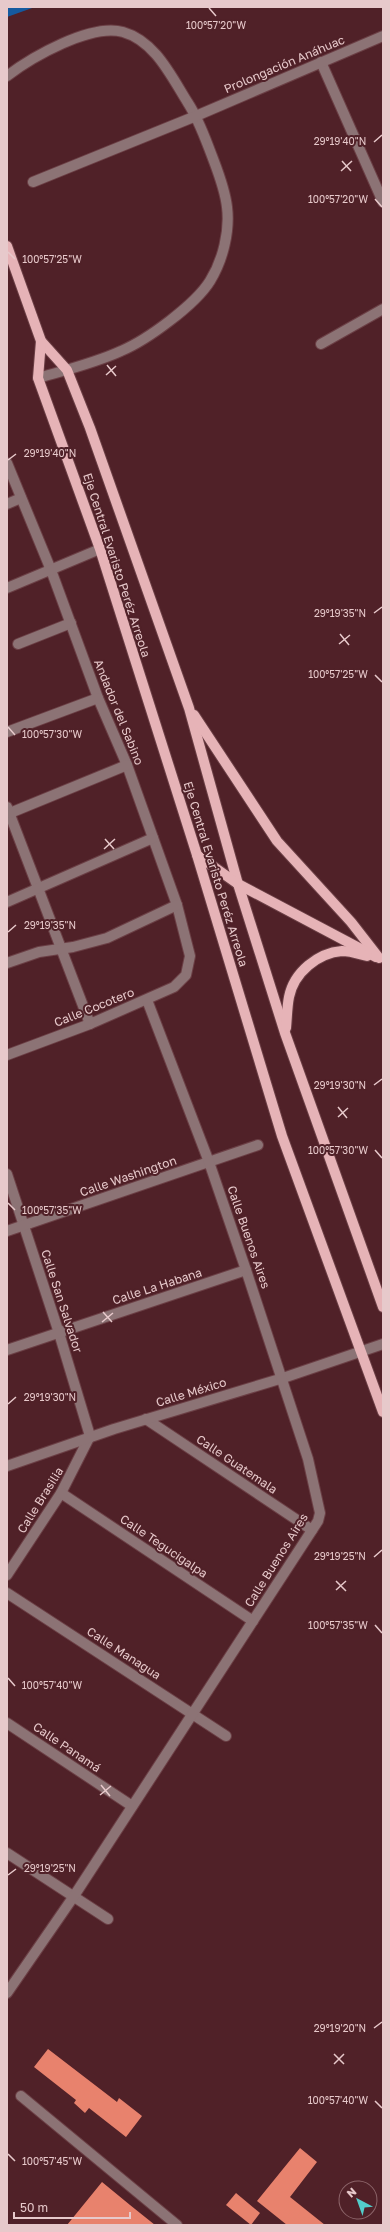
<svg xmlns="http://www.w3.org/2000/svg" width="390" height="2232" viewBox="0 0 390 2232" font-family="'Golos Text',sans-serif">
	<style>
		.water { fill: #155a9f }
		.building { fill: #e8826d }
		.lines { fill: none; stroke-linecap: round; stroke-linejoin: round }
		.minor-casing { stroke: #6b3f45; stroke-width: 12 }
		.major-casing { stroke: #6b3f45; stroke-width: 12 }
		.minor { stroke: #8c7375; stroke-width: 10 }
		.major { stroke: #e6b3b7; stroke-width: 10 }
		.ticks { fill: none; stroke: #e7c9cb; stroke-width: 1.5 }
		.labels { text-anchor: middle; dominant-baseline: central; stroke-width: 4; stroke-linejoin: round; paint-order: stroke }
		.street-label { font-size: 12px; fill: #e7c9cb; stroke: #502128 }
		.ticks-label { font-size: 10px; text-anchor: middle; fill: #e7c9cb; stroke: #502128; stroke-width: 4; stroke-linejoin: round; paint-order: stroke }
	</style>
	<rect width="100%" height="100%" fill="#502128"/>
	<path class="water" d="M7 7H35L7 17Z"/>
	<g class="building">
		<path d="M48 2049 117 2102 119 2098 142 2116 126 2137 89 2108 85 2113 74 2103 76 2100 34 2067Z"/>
		<path d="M300 2148 317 2162 290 2197 325 2225H287L257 2201Z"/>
		<path d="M102 2182 130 2205 155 2225H67Z"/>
		<path d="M236 2193 260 2213 251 2225 226 2205Z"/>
	</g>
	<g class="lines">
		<g class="minor-casing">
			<g id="minor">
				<path d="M321 62 383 202"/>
				<path d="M7 76C32 57 91 23 123 32 155 41 171 76 188 103 199 120 205 138 212 156 218 172 225 189 227 207 230 231 223 260 210 281 195 305 147 340 121 351 95 363 66 370 38 378"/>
				<path d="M33 182 196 116 383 36"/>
				<path d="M321 344 383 309"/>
				<path d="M7 463 51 570 98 698 127 765 177 905 190 956 186 975 174 987 90 1024 7 1055"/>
				<path d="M7 504 21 498"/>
				<path d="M7 588 100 549"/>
				<path d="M18 644 71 623"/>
				<path d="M7 732 98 698"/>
				<path d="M7 807 90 1024"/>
				<path d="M10 813 127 765"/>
				<path d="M7 902 153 838"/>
				<path d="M7 963 39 952 73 947 107 938 177 905"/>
				<path d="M7 1174 59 1333 90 1436 61 1493 7 1575"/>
				<path d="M7 1231 258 1145"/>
				<path d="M7 1350 246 1270"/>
				<path d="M146 1419 312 1530"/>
				<path d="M7 1466 114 1429 283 1378 383 1344"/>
				<path d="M61 1493 253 1621"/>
				<path d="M7 1593 226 1736"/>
				<path d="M7 1723 132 1806"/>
				<path d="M7 1853 108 1919"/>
				<path d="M7 1993 74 1896 318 1521 320 1513 308 1459 246 1270 209 1162 147 1000"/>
				<path d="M21 2096 177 2225"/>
			</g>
		</g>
		<g class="major-casing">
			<g id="major">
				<path d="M7 246 41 341 67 370 90 428 189 708 238 884 285 1033 383 1307"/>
				<path d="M41 341 38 378 100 549 197 855 282 1136 383 1412"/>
				<path d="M194 715 277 841 351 922 379 958"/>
				<path d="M197 855 238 884 376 957"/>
				<path d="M286 1028C287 1018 287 1007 289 997 294 972 318 953 342 951 350 951 359 954 367 956"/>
			</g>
		</g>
		<use href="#minor" class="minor"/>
		<use href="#major" class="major"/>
	</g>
	<path class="ticks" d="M209 8 216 16M374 142 382 135M342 161 351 171M341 171 352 161M375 199 382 207M8 252 15 259M107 365 116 376M106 375 116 366M8 460 16 454M374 613 382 607M340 634 349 645M339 644 350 635M375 675 382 682M8 727 15 735M105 839 114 849M104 849 115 839M8 932 16 925M374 1085 382 1079M338 1107 347 1118M338 1117 348 1108M375 1150 382 1158M8 1203 15 1210M103 1312 112 1322M102 1322 113 1313M8 1404 16 1397M374 1557 382 1550M336 1581 346 1591M336 1590 346 1581M375 1625 382 1633M8 1678 15 1686M101 1785 110 1796M100 1795 111 1786M8 1875 16 1869M374 2028 382 2022M334 2054 344 2064M334 2064 344 2054M375 2101 382 2108M8 2154 15 2161"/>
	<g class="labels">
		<g class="street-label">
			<text transform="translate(284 64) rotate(-23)">Prolongación Anáhuac</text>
			<text transform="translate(117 565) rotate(72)">Eje Central Evaristo Peréz Arreola</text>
			<text transform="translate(119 712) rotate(68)">Andador del Sabino</text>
			<text transform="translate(216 874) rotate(73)">Eje Central Evaristo Peréz Arreola</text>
			<text transform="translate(94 1007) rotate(-22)">Calle Cocotero</text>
			<text transform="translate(128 1176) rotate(-19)">Calle Washington</text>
			<text transform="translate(249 1237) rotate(71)">Calle Buenos Aires</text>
			<text transform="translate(157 1286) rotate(-18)">Calle La Habana</text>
			<text transform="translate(62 1301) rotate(72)">Calle San Salvador</text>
			<text transform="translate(191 1392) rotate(-17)">Calle México</text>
			<text transform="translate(237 1464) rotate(34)">Calle Guatemala</text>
			<text transform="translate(40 1500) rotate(-58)">Calle Brasilia</text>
			<text transform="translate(164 1546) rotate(34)">Calle Tegucigalpa</text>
			<text transform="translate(276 1560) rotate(-58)">Calle Buenos Aires</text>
			<text transform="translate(124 1653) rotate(33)">Calle Managua</text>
			<text transform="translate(67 1747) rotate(34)">Calle Panamá</text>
		</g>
	</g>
	<g class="ticks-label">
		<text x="216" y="29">100°57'20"W</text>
		<text x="340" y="145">29°19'40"N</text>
		<text x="338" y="203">100°57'20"W</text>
		<text x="52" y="263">100°57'25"W</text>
		<text x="50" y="457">29°19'40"N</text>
		<text x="340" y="617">29°19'35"N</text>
		<text x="338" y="678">100°57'25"W</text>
		<text x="52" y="738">100°57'30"W</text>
		<text x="50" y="929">29°19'35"N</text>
		<text x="340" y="1089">29°19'30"N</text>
		<text x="338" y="1154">100°57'30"W</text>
		<text x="52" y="1214">100°57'35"W</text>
		<text x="50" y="1401">29°19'30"N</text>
		<text x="340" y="1560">29°19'25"N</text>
		<text x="338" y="1629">100°57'35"W</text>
		<text x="52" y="1689">100°57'40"W</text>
		<text x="50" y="1872">29°19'25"N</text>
		<text x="340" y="2032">29°19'20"N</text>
		<text x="338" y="2104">100°57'40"W</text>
		<text x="52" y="2165">100°57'45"W</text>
	</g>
	<rect width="390" height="2232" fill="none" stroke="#e7c9cb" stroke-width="16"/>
	<g transform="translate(358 2200) rotate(319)"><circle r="19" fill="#502128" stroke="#8c6469"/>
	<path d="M0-3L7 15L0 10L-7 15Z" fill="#53cdca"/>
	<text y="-6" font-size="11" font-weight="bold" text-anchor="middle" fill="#e7c9cb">N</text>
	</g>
	<path d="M14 2212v6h116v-6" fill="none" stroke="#e7c9cb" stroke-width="2"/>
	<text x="20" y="2212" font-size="12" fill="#e7c9cb" stroke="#502128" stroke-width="3" paint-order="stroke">50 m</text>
</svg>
